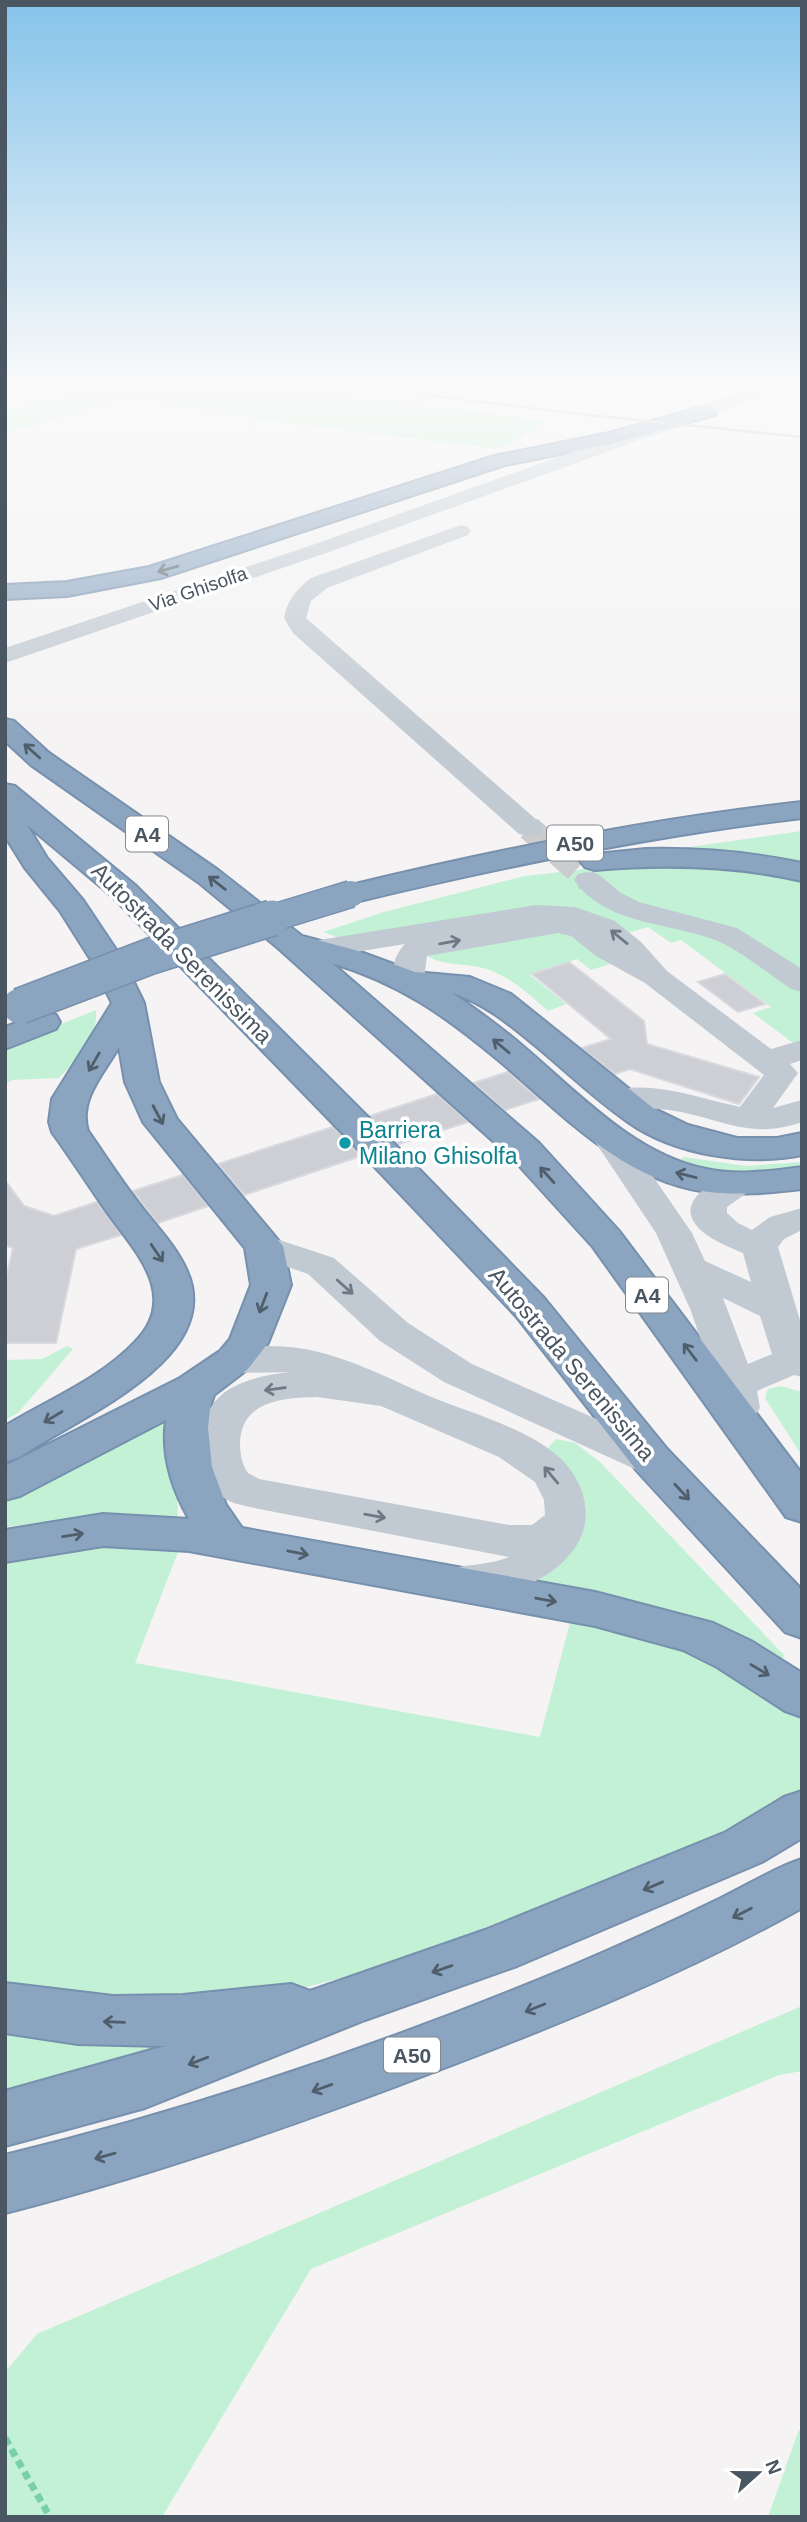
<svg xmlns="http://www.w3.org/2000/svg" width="807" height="2522" viewBox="0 0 807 2522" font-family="Arial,sans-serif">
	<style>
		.green { fill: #c3f1d5 }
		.building { fill: #cdcfd5; stroke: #d7d9de; stroke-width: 2 }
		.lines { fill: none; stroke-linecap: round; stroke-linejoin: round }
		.minor-tunnel { stroke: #caccce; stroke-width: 25; stroke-dasharray: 25 13; stroke-linecap: butt }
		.highway-casing { stroke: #7690ad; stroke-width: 4 }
		.path-far1 { stroke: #7ad0a6; stroke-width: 2.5; stroke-dasharray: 2.5 2; stroke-linecap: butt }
		.path { stroke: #7ad0a6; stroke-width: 7; stroke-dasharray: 8 5; stroke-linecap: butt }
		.minor { fill: #c1cad2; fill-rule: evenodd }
		.highway { fill: #8ba5c1; fill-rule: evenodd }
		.rail { stroke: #b5b8bd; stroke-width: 2.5 }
		.highway-bridge-far1-casing { stroke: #7690ad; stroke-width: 29; stroke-linecap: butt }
		.highway-bridge-casing { stroke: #7690ad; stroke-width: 38; stroke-linecap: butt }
		.highway-bridge-far1 { stroke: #8ba5c1; stroke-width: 26 }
		.highway-bridge { stroke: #8ba5c1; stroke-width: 35 }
		.oneway { stroke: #505e6b }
		.oneway2 { stroke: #6e7983 }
		.culture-dot { fill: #0f9aa8; stroke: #fff; stroke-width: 2.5 }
		.labels { text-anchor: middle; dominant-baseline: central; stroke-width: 7; stroke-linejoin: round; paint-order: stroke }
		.far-street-label { font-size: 19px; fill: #4a5661; stroke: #fff }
		.shield { fill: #fff; stroke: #808990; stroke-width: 2 }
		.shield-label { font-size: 21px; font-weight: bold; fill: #4a5661 }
		.street-label { font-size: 23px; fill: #4a5661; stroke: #fff }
		.culture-label { font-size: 23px; fill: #0d838f; stroke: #fff; text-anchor: start }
	</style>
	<rect width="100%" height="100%" fill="#f5f3f3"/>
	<g class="green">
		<path d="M118 381 248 382 546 421 510 444 496 449 271 421 129 398 5 433V409Z"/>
		<path d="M802 831V866L675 849Z"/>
		<path d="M623 865H715L802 878V978L736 935 691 918 629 904 614 896 593 878 581 880C626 920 664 913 715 933 746 946 774 969 802 987V1044L797 1046 753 1013 771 1007 681 940 671 943 648 927 624 934 592 914 560 908 541 909 363 940H345L323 932 384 912 525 876Z"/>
		<path d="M562 929 613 963 591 970 577 959 529 974 566 1004 548 1011C527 993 509 975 483 968 466 963 442 966 428 956V954Z"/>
		<path d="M96 1010C98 1040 78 1058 59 1078L13 1080 5 1084V1047Z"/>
		<path d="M684 1157 746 1166 802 1162V1169C764 1172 715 1181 681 1159Z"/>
		<path d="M67 1346 73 1349 18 1413 5 1420V1360L42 1359Z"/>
		<path d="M781 1386 802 1392V1456L765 1398 768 1389Z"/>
		<path d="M164 1417 172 1419 178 1516 173 1521 74 1519 5 1527V1496Z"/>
		<path d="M556 1439 575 1443 600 1462 785 1656 778 1661 537 1583 533 1579C544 1567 577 1538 583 1525 597 1496 564 1468 547 1449Z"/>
		<path d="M122 1541 180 1547 135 1663 540 1737 571 1619 697 1651 802 1713V1790L738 1827 423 1956 299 1989 190 1999 82 1996 5 1981V1564L24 1556Z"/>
		<path d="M802 2006V2071L779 2075 311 2269 162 2517H5V2372L37 2334Z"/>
		<path d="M5 2021 153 2039 154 2050 5 2093Z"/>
		<path d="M802 2427V2517H768L798 2432Z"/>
	</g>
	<g class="building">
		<path d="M569 962 644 1021 647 1044 759 1077 739 1104 630 1069 615 1074 582 1048 611 1039 532 974Z"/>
		<path d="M725 974 765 1004 738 1012 698 982Z"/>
		<path d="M508 1072 518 1081 539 1099 505 1110 474 1083Z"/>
		<path d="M437 1094 468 1122 398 1144 370 1116Z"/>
		<path d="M333 1127 361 1156 244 1195 218 1164Z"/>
		<path d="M183 1175 208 1206 158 1223 133 1191Z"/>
		<path d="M5 1180 24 1206 54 1216 97 1202 121 1235 76 1249 56 1343H5V1283L13 1248 5 1245Z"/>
	</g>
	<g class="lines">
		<path class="minor-tunnel" d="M529 828 588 880"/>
		<g class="highway-casing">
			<g id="highway">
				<path d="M708 405 717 411 715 415 611 444 505 465 161 578 67 596 5 599V585L67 582 149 567 494 456 609 433Z"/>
				<path d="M5 719 14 721 49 753 218 870 302 936 355 950 415 972 470 977 511 994 653 1108 688 1125 737 1138H777L802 1133V1155C747 1166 675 1155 628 1122 596 1100 567 1072 537 1047 510 1025 486 1004 452 993 477 1010 502 1028 525 1048 578 1093 635 1155 706 1169 738 1176 770 1171 802 1167V1189C767 1193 736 1196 701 1191 617 1177 559 1110 497 1059 443 1014 400 984 332 963L539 1143 619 1231 802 1474V1522L786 1517 593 1247 513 1159 278 948 198 882 31 765 5 741Z"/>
				<path d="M5 784 15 786 135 885 380 1129 544 1298 667 1449 802 1590V1638L785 1632 637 1471 516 1316 354 1145 113 897 27 825 47 858 83 900 123 960 144 1003 159 1082 177 1119 283 1246 291 1285 268 1343 248 1369 214 1395 210 1408 208 1428 212 1467 226 1505 242 1528 595 1592 713 1623 751 1641 802 1673V1717L785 1711 717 1667 683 1650 595 1626 189 1551 103 1546 5 1562V1530L103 1514 189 1519C172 1489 161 1455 166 1420L20 1496 5 1500V1466L180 1378 220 1351 230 1339 251 1285 245 1248 143 1122 125 1082 119 1047C104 1073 78 1100 88 1131 104 1154 120 1179 137 1201 154 1224 175 1244 187 1271 226 1359 75 1419 20 1457L5 1462V1426C48 1400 100 1379 135 1342 181 1296 134 1250 107 1212 88 1185 71 1158 52 1132L49 1122 52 1099 112 1003 91 960 60 911 25 868 5 836Z"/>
				<path d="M802 802V818C649 836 500 867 351 903L340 900 336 894 340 888 351 885C500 849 649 819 802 802Z"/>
				<path d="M646 849C699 848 750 852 802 863V881C733 865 665 864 595 870L585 867 580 861 585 855Z"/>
				<path d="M44 1012 56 1015 60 1022 56 1029 5 1049V1027Z"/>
				<path d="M802 1791V1838L762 1862 517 1966 365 2020 145 2108 5 2146V2091L165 2046 78 2044 5 2033V1983L113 1996 183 1995 291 1984 310 1991 485 1930 726 1832 784 1797Z"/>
				<path d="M802 1859V1908C686 1973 562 2023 439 2070 296 2125 153 2175 5 2213V2155C197 2108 385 2044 567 1968 619 1946 670 1923 721 1898 748 1885 774 1868 802 1859Z"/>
			</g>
		</g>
		<path class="path-far1" d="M259 381H299"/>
		<path class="path" d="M5 2438 50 2517"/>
		<g class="minor">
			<path d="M771 381H796L793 385 329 552 5 663V648L315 544Z"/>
			<path d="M461 525 468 527 471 531 468 535 327 588 311 601 306 618 539 822 543 828 539 834 529 836 519 834 293 633 284 618C287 600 297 589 311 578Z"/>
			<path d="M588 872 598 874 621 893 639 902 737 928 802 969V992L791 989C770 975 737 948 715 940 668 922 605 925 574 880L578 874Z"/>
			<path d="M536 905 575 907 615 921 641 942 667 971 771 1049 802 1040V1060L790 1064 798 1073 773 1108 802 1100V1122C749 1141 719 1117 669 1110 649 1107 629 1110 609 1105L604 1098 609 1091C654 1080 697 1098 740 1107L764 1075 645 983 596 956 571 936 558 933 427 956 424 980 420 986 409 989 398 986C389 973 394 955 405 944L319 958 308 955 304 949 308 943 319 940Z"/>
			<path d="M609 1127 621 1130 692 1233 705 1261 751 1282 743 1253C727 1246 696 1235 691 1215 686 1196 719 1176 735 1173 741 1172 746 1174 751 1176L757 1183 751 1190 727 1207V1213L738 1223 752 1230 770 1217 802 1208V1230L784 1239 778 1247 802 1327V1377L794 1375 757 1391 760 1408 754 1417 740 1421 726 1417 720 1408 716 1385 691 1311 656 1233 592 1137 597 1130ZM723 1298 760 1316 772 1354 748 1364Z"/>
			<path d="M264 1235 334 1258 408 1323 472 1364 667 1450 673 1460 667 1470 652 1474 637 1470 444 1382 380 1341 308 1274 251 1254 246 1246 251 1238Z"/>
			<path d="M252 1346C272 1346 291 1346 310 1350 352 1359 390 1379 429 1396 471 1414 546 1432 572 1472 626 1553 510 1614 440 1593L434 1582 440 1571C463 1564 487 1566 509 1557L259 1509C246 1506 229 1504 219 1494 191 1466 194 1412 228 1390 245 1379 270 1374 290 1372L234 1373 220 1369 215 1360 220 1351ZM317 1397 381 1406 499 1457 535 1482 544 1500 545 1515 532 1525H509L259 1479 248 1473C241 1463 240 1452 240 1441 243 1400 284 1398 317 1397Z"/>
		</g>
		<use href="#highway" class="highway"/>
		<path class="rail" d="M317 381 569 413 802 437"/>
		<g class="highway-bridge-far1-casing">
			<path id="highway-bridge-far1" d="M266 920 351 894"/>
		</g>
		<g class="highway-bridge-casing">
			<path id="highway-bridge" d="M20 1006 151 956 272 918"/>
		</g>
		<use href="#highway-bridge-far1" class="highway-bridge-far1"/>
		<use href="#highway-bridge" class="highway-bridge"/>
	</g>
	<defs><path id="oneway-shaft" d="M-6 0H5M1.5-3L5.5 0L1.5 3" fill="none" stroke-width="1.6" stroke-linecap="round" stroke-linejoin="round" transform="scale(1.75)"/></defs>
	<g class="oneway">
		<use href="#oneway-shaft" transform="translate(168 569) rotate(164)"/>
		<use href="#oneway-shaft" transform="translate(32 751) rotate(-138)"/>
		<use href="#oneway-shaft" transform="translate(217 883) rotate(-142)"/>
		<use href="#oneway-shaft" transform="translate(501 1046) rotate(-140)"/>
		<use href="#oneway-shaft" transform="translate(94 1062) rotate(120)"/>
		<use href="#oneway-shaft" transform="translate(158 1115) rotate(62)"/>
		<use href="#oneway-shaft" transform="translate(547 1175) rotate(-132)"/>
		<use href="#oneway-shaft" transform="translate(686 1175) rotate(-166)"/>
		<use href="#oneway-shaft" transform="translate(157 1253) rotate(56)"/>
		<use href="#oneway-shaft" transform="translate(263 1303) rotate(111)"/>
		<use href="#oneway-shaft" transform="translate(690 1352) rotate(-127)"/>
		<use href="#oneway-shaft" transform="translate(53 1417) rotate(149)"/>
		<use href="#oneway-shaft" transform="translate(682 1492) rotate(47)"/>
		<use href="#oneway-shaft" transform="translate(73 1535) rotate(-9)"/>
		<use href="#oneway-shaft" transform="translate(298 1553) rotate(11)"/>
		<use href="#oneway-shaft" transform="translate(546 1600) rotate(10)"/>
		<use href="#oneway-shaft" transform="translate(760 1670) rotate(31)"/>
		<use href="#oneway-shaft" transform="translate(653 1886) rotate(157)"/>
		<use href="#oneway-shaft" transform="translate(742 1913) rotate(153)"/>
		<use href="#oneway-shaft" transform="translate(442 1969) rotate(161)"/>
		<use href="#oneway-shaft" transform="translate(535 2008) rotate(158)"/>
		<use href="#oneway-shaft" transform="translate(114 2022) rotate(-178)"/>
		<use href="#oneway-shaft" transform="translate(198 2061) rotate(159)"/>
		<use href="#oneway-shaft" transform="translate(322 2088) rotate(160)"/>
		<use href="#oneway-shaft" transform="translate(105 2156) rotate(164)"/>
	</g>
	<g class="oneway2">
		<use href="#oneway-shaft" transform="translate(619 937) rotate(-141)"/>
		<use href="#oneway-shaft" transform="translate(450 942) rotate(-10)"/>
		<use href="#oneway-shaft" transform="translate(345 1287) rotate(42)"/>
		<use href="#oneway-shaft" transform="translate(275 1389) rotate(172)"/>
		<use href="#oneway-shaft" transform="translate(551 1475) rotate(-130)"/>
		<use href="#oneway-shaft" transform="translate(375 1516) rotate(10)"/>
	</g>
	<linearGradient id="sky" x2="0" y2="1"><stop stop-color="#85c3ea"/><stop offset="0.52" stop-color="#fafafa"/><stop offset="1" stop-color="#fafafa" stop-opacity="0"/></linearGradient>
	<rect width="807" height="734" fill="url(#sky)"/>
	<circle class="culture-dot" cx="345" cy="1143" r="7"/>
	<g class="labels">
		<g class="far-street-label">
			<text transform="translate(198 589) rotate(-19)">Via Ghisolfa</text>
		</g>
		<g class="shield">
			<rect x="126" y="816.5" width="42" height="35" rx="5"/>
			<rect x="547" y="825.5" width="56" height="35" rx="5"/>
			<rect x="626" y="1277.5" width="42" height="35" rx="5"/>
			<rect x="384" y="2037.5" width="56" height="35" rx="5"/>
		</g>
		<g class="shield-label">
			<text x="147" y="834">A4</text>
			<text x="575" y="843">A50</text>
			<text x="647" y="1295">A4</text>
			<text x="412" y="2055">A50</text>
		</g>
		<g class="street-label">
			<text transform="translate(182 953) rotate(45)">Autostrada Serenissima</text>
			<text transform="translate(572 1364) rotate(50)">Autostrada Serenissima</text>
		</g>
		<g class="culture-label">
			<text x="359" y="1130">Barriera<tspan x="359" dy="26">Milano Ghisolfa</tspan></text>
		</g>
	</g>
	<rect width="807" height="2522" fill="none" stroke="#4a5661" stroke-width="14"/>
	<g transform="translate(758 2473) rotate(69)" stroke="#ffffff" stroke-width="5" paint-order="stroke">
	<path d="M0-5L12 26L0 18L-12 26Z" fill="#4a5661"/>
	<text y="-10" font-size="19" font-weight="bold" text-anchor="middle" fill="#4a5661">N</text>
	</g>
</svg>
